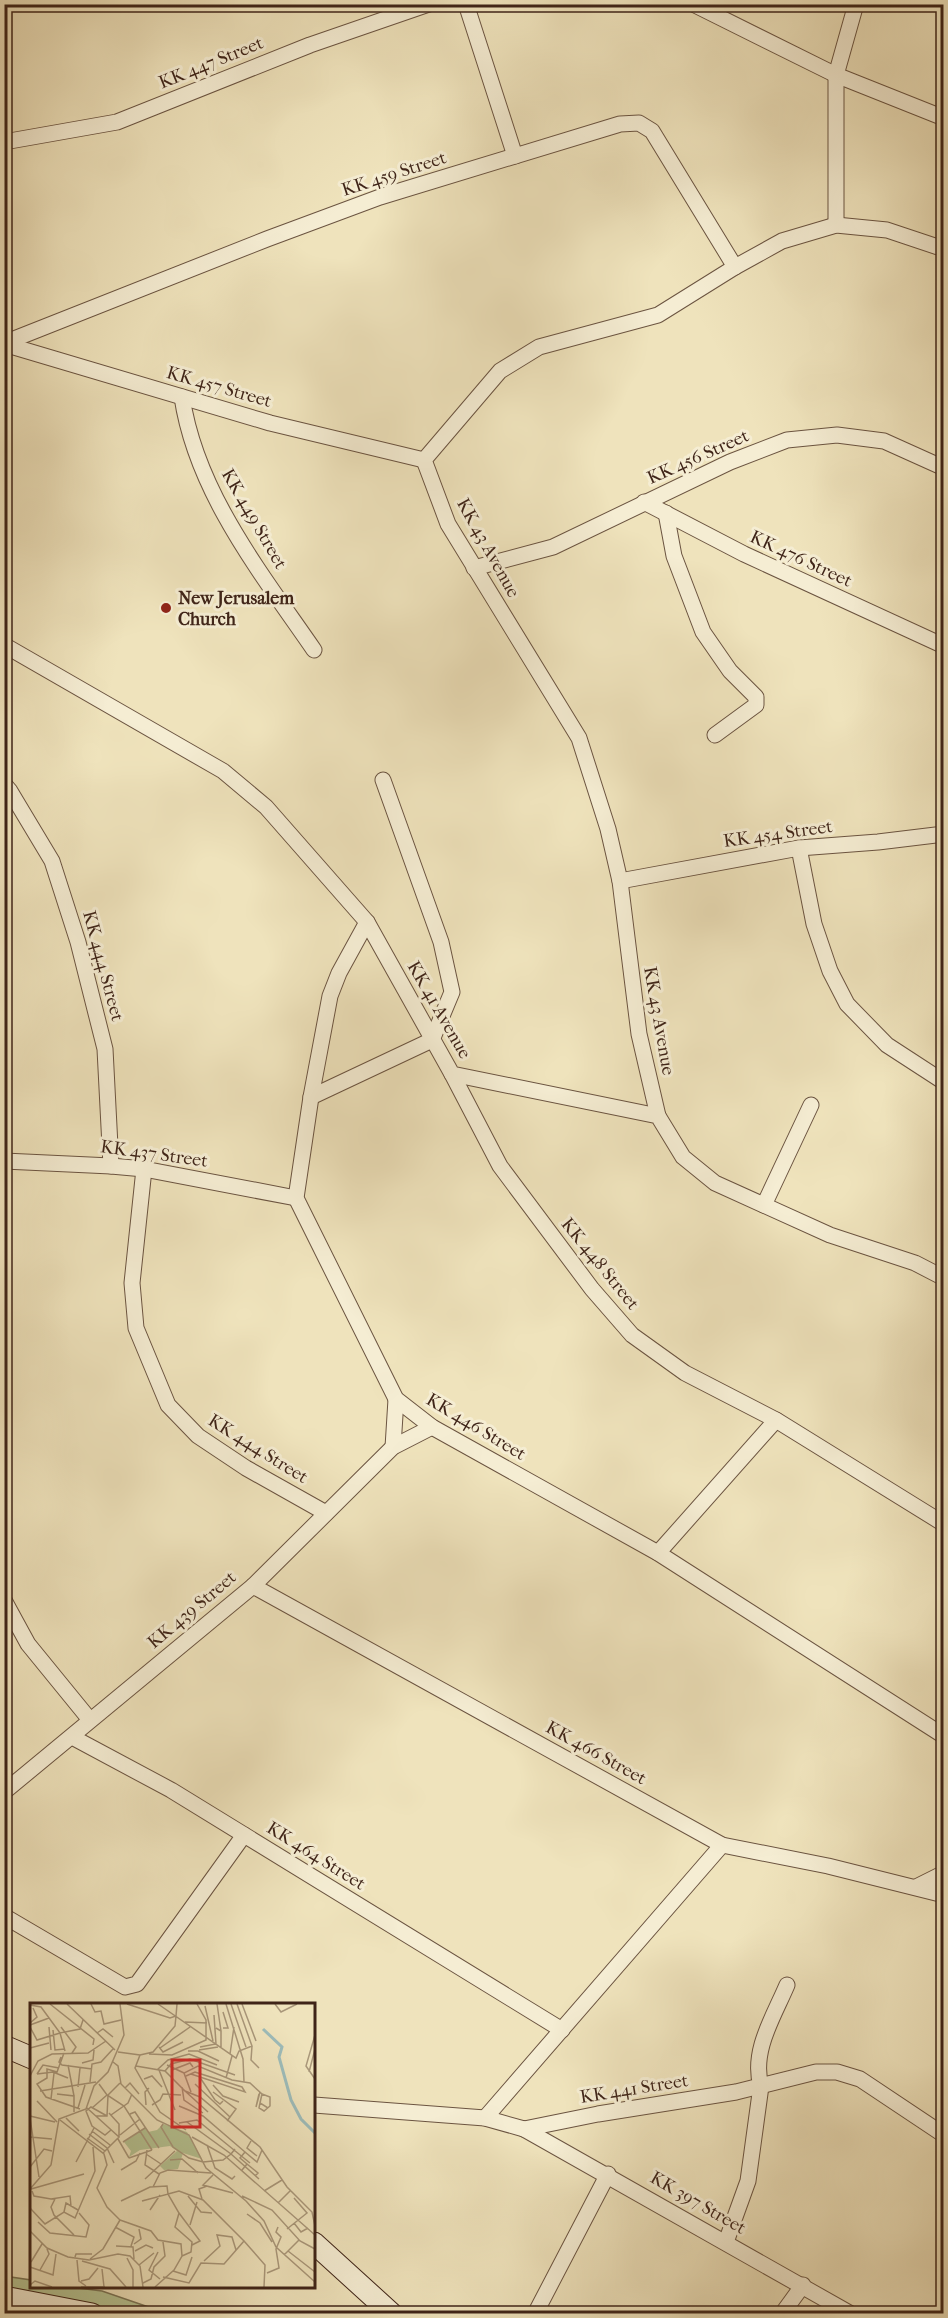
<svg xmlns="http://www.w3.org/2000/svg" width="948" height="2318" viewBox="0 0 948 2318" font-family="'IM FELL French Canon',serif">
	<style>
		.green { fill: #b6c493; stroke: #7a7456; stroke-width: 1.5 }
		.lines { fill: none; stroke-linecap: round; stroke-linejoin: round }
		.street-casing { stroke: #6b5441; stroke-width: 17 }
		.secondary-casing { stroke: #3f2418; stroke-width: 23 }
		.street { stroke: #f5edd3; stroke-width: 15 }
		.secondary { stroke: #f5edd3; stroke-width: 21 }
		.poi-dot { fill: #8f2418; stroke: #f5edd3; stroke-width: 2 }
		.labels { text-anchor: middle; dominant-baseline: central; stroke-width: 6; stroke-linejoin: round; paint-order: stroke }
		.street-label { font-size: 18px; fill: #3f2418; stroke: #f5edd3 }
		.poi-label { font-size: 18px; font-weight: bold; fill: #3f2418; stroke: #f5edd3; text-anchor: start }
		.inset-river { fill: none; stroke: #9dbcba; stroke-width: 3 }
		.inset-road { fill: none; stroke: #a9977a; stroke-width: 1.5 }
		.view { fill: #d62828; fill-opacity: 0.15; stroke: #d62828; stroke-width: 3 }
		.inset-edge { fill: none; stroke: #3f2418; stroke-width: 3 }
	</style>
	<rect width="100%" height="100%" fill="#efe3bc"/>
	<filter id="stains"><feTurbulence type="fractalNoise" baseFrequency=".00333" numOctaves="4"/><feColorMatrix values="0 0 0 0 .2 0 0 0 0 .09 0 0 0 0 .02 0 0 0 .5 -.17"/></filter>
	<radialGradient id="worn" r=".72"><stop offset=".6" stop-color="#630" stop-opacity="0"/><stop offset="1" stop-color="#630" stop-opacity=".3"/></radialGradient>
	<path class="green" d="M4 2276 31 2280 32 2286 70 2287 102 2291 166 2313H5Z"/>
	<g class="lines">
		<g class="street-casing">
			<g id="street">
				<path d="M466 4 515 156"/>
				<path d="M693 4 836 75 944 118"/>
				<path d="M4 142 117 122 310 45 429 4"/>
				<path d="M836 225V75L856 4"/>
				<path d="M4 343 267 239 380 197 620 124 639 123 652 131 735 267"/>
				<path d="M4 344 270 423 424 460"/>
				<path d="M182 397C196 492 261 573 314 650"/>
				<path d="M644 502 744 554 944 646"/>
				<path d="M666 513 674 556 703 632 730 671 756 697V705L715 735"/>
				<path d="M474 568 553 547 730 462 787 440 837 435 884 441 944 468"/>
				<path d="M4 645 223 771 266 807 367 922 452 1074 658 1116 683 1157 715 1183 830 1235 915 1263 944 1278"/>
				<path d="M4 784 10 791 52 861 78 942 105 1049 111 1166"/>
				<path d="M799 848 814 924 830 971 847 1004 887 1045 944 1082"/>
				<path d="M620 881 799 848 878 842 944 834"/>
				<path d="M367 922 339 973 330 996 311 1097 296 1198 396 1399 432 1427 658 1553 944 1736"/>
				<path d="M452 1074 500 1166 592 1289 632 1335 685 1373 776 1420 944 1524"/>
				<path d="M311 1097 432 1040 452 992 441 942 383 780"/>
				<path d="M658 1116 639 1034 620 881 608 829 579 738 448 524 424 460 500 371 539 347 658 315 735 267 782 241 836 225 887 230 944 249"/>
				<path d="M4 1161 111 1166 144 1169 296 1198"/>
				<path d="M144 1169 132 1283 136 1328 168 1405 198 1436 246 1468 326 1513"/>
				<path d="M764 1205 811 1105"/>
				<path d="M393 1447 396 1399"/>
				<path d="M658 1553 776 1420"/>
				<path d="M253 1586 722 1845 828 1866 944 1895"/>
				<path d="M4 1600 28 1644 90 1720"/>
				<path d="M72 1737 171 1790 562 2030"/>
				<path d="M4 1792 253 1586 393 1447 432 1427"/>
				<path d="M916 1887 944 1873"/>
				<path d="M4 1916 125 1987 137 1984 244 1835"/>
				<path d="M314 2105 485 2118 524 2129 598 2114 736 2092 816 2072H837L860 2079 944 2135"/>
				<path d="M485 2118 722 1845"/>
				<path d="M524 2129 851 2314"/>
				<path d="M726 2242 748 2181 761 2086C751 2051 774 2016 787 1985"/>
				<path d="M535 2314 608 2174"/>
				<path d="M782 2314 803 2285"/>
			</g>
		</g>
		<g class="secondary-casing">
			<g id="secondary">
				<path d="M4 2046 32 2058"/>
				<path d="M314 2243 392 2314"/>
				<path d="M4 2297 92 2314"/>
			</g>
		</g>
		<use href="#street" class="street"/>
		<use href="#secondary" class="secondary"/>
	</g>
	<circle class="poi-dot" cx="166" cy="608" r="6"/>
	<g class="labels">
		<g class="street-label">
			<text transform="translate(211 63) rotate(-22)">KK 447 Street</text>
			<text transform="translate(394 174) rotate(-18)">KK 459 Street</text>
			<text transform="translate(219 387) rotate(16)">KK 457 Street</text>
			<text transform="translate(698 457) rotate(-24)">KK 456 Street</text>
			<text transform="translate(254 519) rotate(60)">KK 449 Street</text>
			<text transform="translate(488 548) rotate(61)">KK 43 Avenue</text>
			<text transform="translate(801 559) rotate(25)">KK 476 Street</text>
			<text transform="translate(778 834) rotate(-8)">KK 454 Street</text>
			<text transform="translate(103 966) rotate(75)">KK 444 Street</text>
			<text transform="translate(439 1010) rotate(60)">KK 41 Avenue</text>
			<text transform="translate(659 1021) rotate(80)">KK 43 Avenue</text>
			<text transform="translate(154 1154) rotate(8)">KK 437 Street</text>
			<text transform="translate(600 1264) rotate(51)">KK 448 Street</text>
			<text transform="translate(476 1427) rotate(31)">KK 446 Street</text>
			<text transform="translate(258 1449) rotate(32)">KK 444 Street</text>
			<text transform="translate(192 1610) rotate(-40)">KK 439 Street</text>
			<text transform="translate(596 1753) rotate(29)">KK 466 Street</text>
			<text transform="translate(316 1856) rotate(32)">KK 464 Street</text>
			<text transform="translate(634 2089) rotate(-9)">KK 441 Street</text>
			<text transform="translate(698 2203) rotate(30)">KK 397 Street</text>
		</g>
		<g class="poi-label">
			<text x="178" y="598">New Jerusalem<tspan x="178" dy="21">Church</tspan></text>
		</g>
	</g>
	<g transform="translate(30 2003)">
		<rect width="285" height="285" fill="#efe3bc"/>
		<path d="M133 121 157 129 172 156 153 150 148 166 134 167 130 163 147 148 140 143 110 147 99 154 101 148 94 139 115 125 118 129 127 127Z" fill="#b6c493"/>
		<path class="inset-river" d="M233 26 252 44 249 54 261 97 271 116 285 130"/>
		<path class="inset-road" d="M20 1 64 36 63 42M37 1 85 47M61 1 65 9 71 8 74 21 91 17M97 1 140 15 146 13 147 1M128 1 206 55 209 48 222 43 207 1M187 1 191 28M196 1 213 56 214 79M201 1 216 44M212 1 226 38M245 1 251 9 267 1M0 2 11 4 30 30 50 26 53 17M175 3 183 38M193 9 198 25H193M155 19 177 20M0 20 7 14 3 5M0 22 19 15M0 24 7 37 30 30M19 24 21 47M31 24 46 44 42 50M186 25 191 28V44M23 27 25 47 35 46M30 30 35 48M67 30 73 26 83 34M285 32 276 63 285 76M222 43 221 57 229 65M129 44 133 49 153 39M170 44 186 41 184 12M0 45 19 40M130 45 160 24M169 47 188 44M158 48H168L189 58M88 49 110 52M34 50 27 69 17 66V75L7 81 16 94 50 106M119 51 142 52 176 37V17L167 1M200 51 204 24M110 52 105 65 130 109 156 127M110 52 123 49 145 23 146 13M31 54 29 59 32 62 62 66M83 59 88 63 91 81 127 117 159 132 176 165 216 198 234 218 246 244 285 279M52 60 63 57 64 47M38 62 44 93M137 62 154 70M106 63 135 68 155 88 170 94 230 144 257 184 282 209 285 223M127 67 138 57 159 51 187 62M129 67 145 107M142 67 160 60 163 64M135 68 141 61 160 56 205 72M279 69 285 46M7 71 23 69 38 75M7 71 13 62 29 65M0 73 8 58 22 51 58 50 76 38M156 73 165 69 168 70 212 84 215 89 161 71M196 75 202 53M114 76 122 73 132 84M171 76 185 97 190 101 193 98M60 79 62 61 71 59 83 46M69 81 77 92 94 103 122 147M165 81 200 114 197 118M183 82 193 93 209 99M48 84 50 65M152 84 154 97 173 110M95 85 100 80 109 91M10 88 66 79M155 88 178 109M161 89 154 70 168 63 202 77 220 80 232 91 230 100 238 105M183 89 206 106 200 114M27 91 44 93V109M229 91 226 104 230 89M21 96 24 70M7 98 27 119M230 100 229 105 234 108 240 103V94L232 91M116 102 115 89 119 85M122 102 130 97 133 91 151 92M149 103 173 113 215 149 210 155 217 161 212 167M48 105 55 82M57 105 89 134 73 150M62 105 77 92M79 110 89 121V134M100 111 105 109 129 145M81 112 98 100 102 91M0 113 25 119M66 113H77L78 92 90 80M77 113 61 104 56 108 62 123 75 132 81 127M0 115 9 174M36 115 49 128M30 117 74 151 77 162 67 185 77 204 90 217 73 246 60 256M149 120 167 117 220 160M133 121 131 124 143 144 159 155 173 159 193 157 201 151 157 119M62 128 80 142M59 131 77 145 84 160M90 132 110 116M0 134 22 136M162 134 194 152 285 232M57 135 75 148M88 136 99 155M221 138 217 145 227 153M93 139 115 125M177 142 185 165 202 176 205 173M205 146 201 151 229 176M117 147 115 162 129 171M215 149 227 159 232 147M116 151 131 161M99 155 122 147M140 157 152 156 168 170M46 159 64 125M217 161 228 170 225 173M0 164 14 146 22 148M91 167 106 158 110 150M183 172 173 182 203 190M115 176 145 148M123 184 130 170 138 167 181 170M0 186 21 162 29 116 56 106 64 83 78 69 94 32 90 1M1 186 54 171M2 188 4 193 21 196 40 193 41 203M234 188 252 177M158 193 171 209 182 210M212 193 242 207 270 238 285 246M25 196 21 204 24 212 44 232M172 196 169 186 177 183M91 198 120 184 137 183 138 191 149 188 173 197 214 238 194 261 171 260 159 280 133 274M112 198 138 191 149 210 145 224 162 239 161 249 152 253M248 200 261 187M0 205 15 221 34 209 45 215 65 168 63 144M120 207 130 192M34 209 36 200 48 207M149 210 170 238 162 242M217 211 230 220 242 239M90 217 121 228 128 237 151 241 152 253 144 267 125 284M8 219 20 230 56 234 59 222 49 210M264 220 271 229 278 225M160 222 167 199M85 224 104 234 101 243M257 226 277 210 264 195M0 228 17 245 38 254 59 257 88 251 100 253 110 263 113 284M214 238 235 262 234 284M104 241 111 236 109 226M86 243 103 244 104 256M105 248 116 242 123 245M258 248 285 269M128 249 119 267 130 276M254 252 269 237M45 254 46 251H62M97 255 103 267V284M47 257 49 278 56 283M52 258 80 266 96 284M174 258 190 243 187 232 202 234 206 247M1 259 12 241M109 262 124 250M0 264 23 272 26 251M72 266 74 284M10 267 19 251 17 246M143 268 156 272 162 254M237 270 249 265 246 246 251 234 246 229 248 224M51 278 59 276 68 265M113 280 121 276 124 264 135 253 133 239M0 282 5 278 22 284M51 284H75"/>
		<path class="view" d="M142 57H170V124H142Z"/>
		<rect width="285" height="285" class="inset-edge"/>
	</g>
	<rect width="948" height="2318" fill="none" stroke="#efe3bc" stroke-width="24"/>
	<rect x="6" y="6" width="936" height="2306" fill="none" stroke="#3f2418" stroke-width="3"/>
	<rect x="12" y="12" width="924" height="2294" fill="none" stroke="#3f2418" stroke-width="1.5"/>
	<rect width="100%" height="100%" filter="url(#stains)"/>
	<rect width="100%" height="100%" fill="url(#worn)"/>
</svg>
